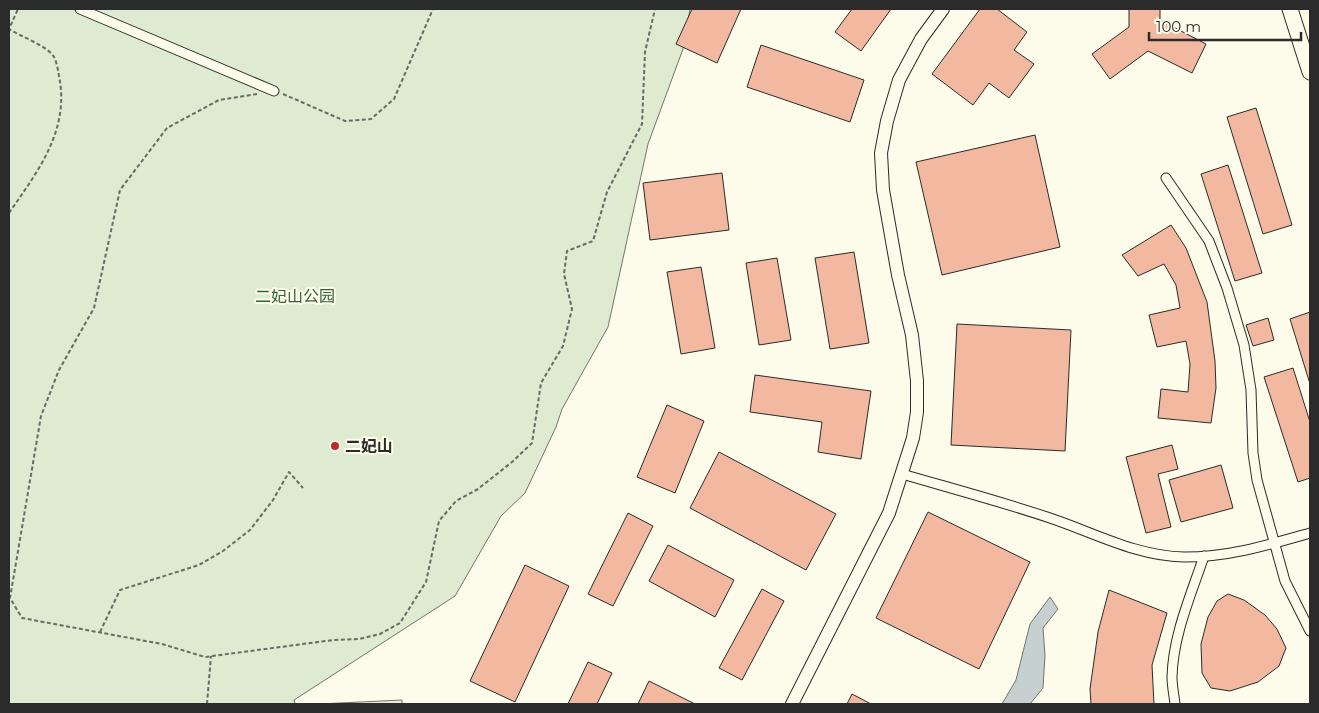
<svg xmlns="http://www.w3.org/2000/svg" width="1319" height="713" viewBox="0 0 1319 713" font-family="Montserrat,'Noto Sans SC',sans-serif">
	<style>
		.green { fill: #deebd1; stroke: #74746e }
		.parking { fill: #eceadb; stroke: #74746e }
		.water { fill: #c7d0d0; stroke: #74746e }
		.building { fill: #f2b8a0; stroke: #2b2b2b }
		.lines { fill: none; stroke-linecap: round; stroke-linejoin: round }
		.street-casing { stroke: #2b2b2b; stroke-width: 11 }
		.secondary-casing { stroke: #2b2b2b; stroke-width: 14 }
		.primary-casing { stroke: #2b2b2b; stroke-width: 17 }
		.path { stroke: #6a6964; stroke-width: 2; stroke-dasharray: 4 2.5; stroke-linecap: butt }
		.street { stroke: #fdfbea; stroke-width: 9 }
		.secondary { stroke: #fdfbea; stroke-width: 12 }
		.primary { stroke: #fdfbea; stroke-width: 15 }
		.poi-dot { fill: #c62828; stroke: #fdfbea; stroke-width: 2 }
		.labels { text-anchor: middle; dominant-baseline: central; stroke-width: 4; stroke-linejoin: round; paint-order: stroke }
		.park-label { font-size: 16px; fill: #34623c; stroke: #fdfbea }
		.poi-label { font-size: 16px; font-weight: bold; fill: #2b2b2b; stroke: #fdfbea; text-anchor: start }
	</style>
	<rect width="100%" height="100%" fill="#fdfbea"/>
	<path class="green" d="M9 9H690L683 49 648 144 608 327 562 409 556 427 525 493 501 516 455 596 294 700 295 704H9Z"/>
	<path class="parking" d="M402 700V704H319Z"/>
	<path class="water" d="M1050 597 1058 609 1043 628 1045 655 1043 688 1030 704H1002L1016 680 1030 624Z"/>
	<g class="building">
		<path d="M692 9H741L717 63 676 44Z"/>
		<path d="M852 9H891L861 51 835 32Z"/>
		<path d="M980 9H997L1027 32 1014 50 1034 64 1009 98 989 83 973 105 932 74Z"/>
		<path d="M1129 9H1160V20L1206 44 1192 73 1148 51 1110 79 1092 54 1129 27Z"/>
		<path d="M761 45 864 80 850 122 747 87Z"/>
		<path d="M1256 108 1292 225 1263 234 1227 117Z"/>
		<path d="M1035 135 1060 247 942 275 916 162Z"/>
		<path d="M1228 165 1262 273 1235 281 1201 174Z"/>
		<path d="M722 173 729 230 650 240 643 183Z"/>
		<path d="M1171 225 1186 248 1207 302 1215 361 1216 388 1211 423 1158 418 1161 389 1188 392 1190 364 1186 341 1157 347 1149 315 1180 308 1176 285 1164 264 1138 276 1122 255Z"/>
		<path d="M854 252 869 343 830 349 815 258Z"/>
		<path d="M777 258 791 340 759 345 746 263Z"/>
		<path d="M701 267 715 348 681 354 667 272Z"/>
		<path d="M1310 312V384L1290 319Z"/>
		<path d="M1268 318 1274 340 1253 346 1246 325Z"/>
		<path d="M957 324 1071 330 1065 451 951 445Z"/>
		<path d="M1293 368 1310 422V478L1298 482 1264 377Z"/>
		<path d="M755 375 871 391 861 459 818 452 822 422 750 412Z"/>
		<path d="M667 405 704 421 675 493 637 477Z"/>
		<path d="M1172 445 1178 469 1158 474 1171 527 1146 533 1126 457Z"/>
		<path d="M719 452 836 514 806 570 690 508Z"/>
		<path d="M1221 465 1233 508 1181 522 1169 480Z"/>
		<path d="M928 512 1030 562 979 669 876 618Z"/>
		<path d="M628 513 653 526 613 606 588 594Z"/>
		<path d="M668 545 734 580 715 617 649 581Z"/>
		<path d="M525 565 569 586 515 702 470 681Z"/>
		<path d="M762 589 784 601 742 680 719 668Z"/>
		<path d="M1109 590 1167 613 1152 665 1154 704H1091L1090 689 1098 632Z"/>
		<path d="M1228 594 1244 600 1265 615 1277 629 1286 648 1279 666 1258 682 1230 691 1211 688 1202 673 1201 644 1208 617 1217 601Z"/>
		<path d="M588 662 612 673 597 704H568Z"/>
		<path d="M649 681 695 704H638Z"/>
		<path d="M852 694 871 704H847Z"/>
	</g>
	<g class="lines">
		<g class="street-casing">
			<g id="street">
				<path d="M80 9 274 91"/>
				<path d="M1166 178 1209 241 1227 288 1244 345 1251 390 1253 453 1257 480 1285 581 1310 631"/>
				<path d="M902 474C950 488 999 501 1047 517 1093 532 1135 556 1184 557 1229 557 1268 545 1310 533"/>
				<path d="M1175 704C1174 695 1172 686 1172 677 1173 635 1191 595 1204 556"/>
			</g>
		</g>
		<g class="secondary-casing">
			<path id="secondary" d="M792 704 889 513 913 438 917 412V381L912 335 898 275 883 190 881 153 887 121 899 80 921 39 943 9"/>
		</g>
		<g class="primary-casing">
			<path id="primary" d="M1290 9 1310 72"/>
		</g>
		<g class="path">
			<path d="M257 94 219 100 167 128 120 190 94 308 59 370 41 416 10 598 22 618 162 644 205 657 333 640 359 639 380 634 400 623 426 582 439 521 456 501 478 489 512 462 532 443 541 383 563 346 572 309 564 274 567 251 593 241 607 192 642 124 645 52 655 9"/>
			<path d="M283 94 345 121 371 119 394 99 433 9"/>
			<path d="M9 213C38 171 70 130 59 76 58 70 57 63 54 57 49 47 20 36 9 29L18 9"/>
			<path d="M100 632 120 590 199 565 223 551 250 530 273 500 289 472 303 488"/>
			<path d="M207 704 211 656"/>
		</g>
		<use href="#street" class="street"/>
		<use href="#secondary" class="secondary"/>
		<use href="#primary" class="primary"/>
	</g>
	<circle class="poi-dot" cx="335" cy="446" r="5"/>
	<g class="labels">
		<g class="park-label">
			<text x="295" y="296">二妃山公园</text>
		</g>
		<g class="poi-label">
			<text x="345" y="446">二妃山</text>
		</g>
	</g>
	<rect width="1319" height="713" fill="none" stroke="#2b2b2b" stroke-width="20"/>
	<path d="M1149 32v8h152v-8" fill="none" stroke="#2b2b2b" stroke-width="2.5"/>
	<text x="1156" y="32" font-size="15" fill="#2b2b2b" stroke="#fdfbea" stroke-width="4" paint-order="stroke">100 m</text>
</svg>
